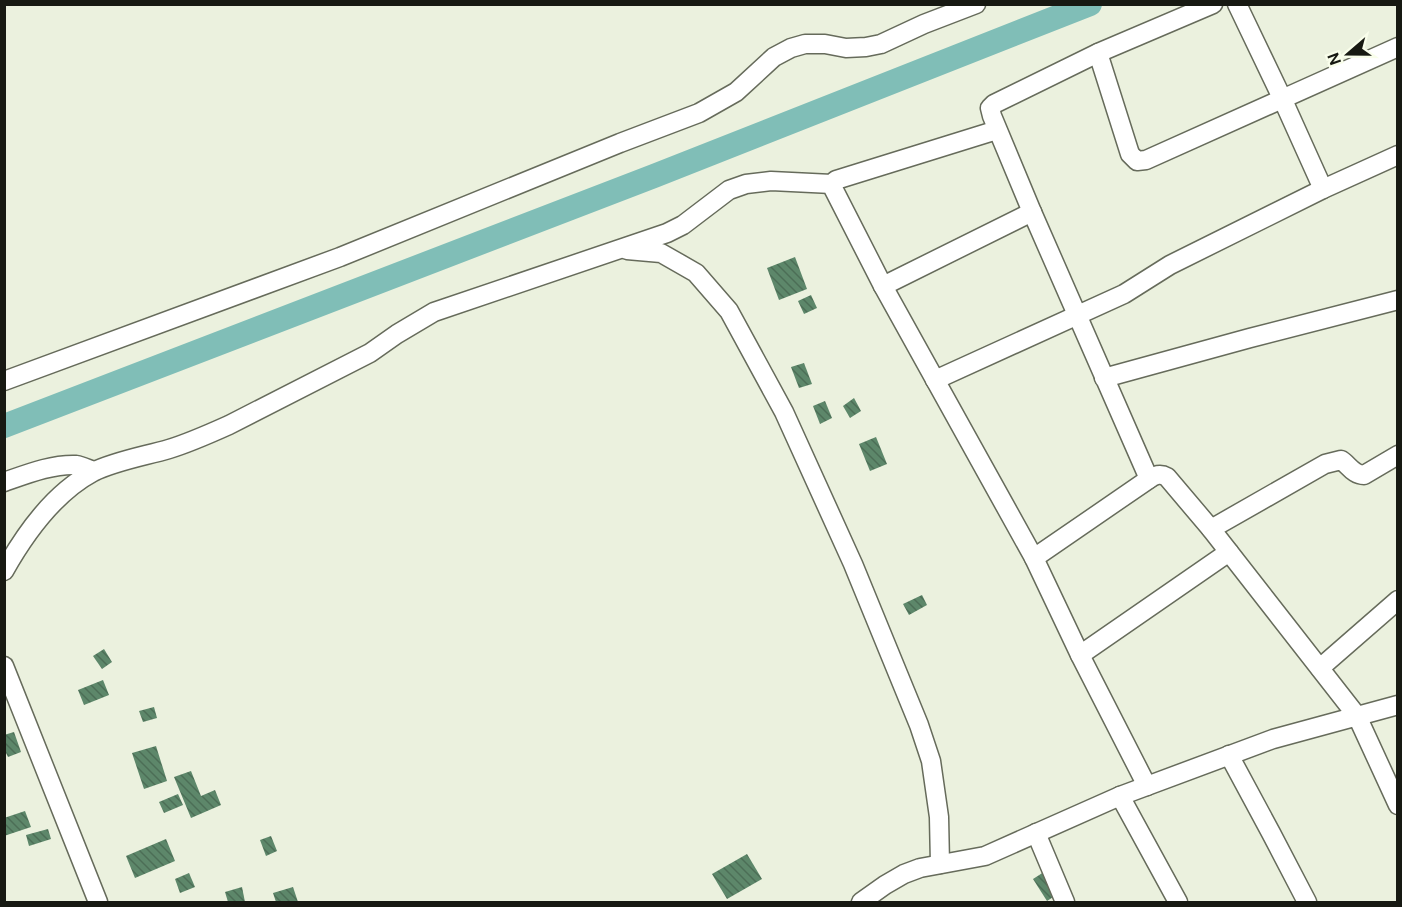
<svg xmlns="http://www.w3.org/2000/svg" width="1402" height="907" viewBox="0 0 1402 907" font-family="'DM Sans',sans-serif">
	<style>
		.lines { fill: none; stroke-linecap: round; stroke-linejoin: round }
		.canal { stroke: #80beb7; stroke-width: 24 }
		.building { fill: url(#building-back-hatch) }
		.street-casing { stroke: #666b5b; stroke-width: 21 }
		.street { stroke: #fff; stroke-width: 18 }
	</style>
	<defs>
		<pattern id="building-back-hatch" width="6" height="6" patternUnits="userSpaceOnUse" patternTransform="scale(1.5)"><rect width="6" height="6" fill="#5d876a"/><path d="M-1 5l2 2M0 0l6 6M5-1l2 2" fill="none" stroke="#4c6e56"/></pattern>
	</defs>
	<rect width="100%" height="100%" fill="#ebf1de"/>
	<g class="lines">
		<path class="canal" d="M4 426 654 176 1090 4"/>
	</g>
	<g class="building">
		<path d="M795 257 807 289 779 300 767 268Z"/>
		<path d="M811 295 817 308 804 314 798 301Z"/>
		<path d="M804 363 812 384 799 388 791 367Z"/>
		<path d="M854 398 861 411 850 418 843 406Z"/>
		<path d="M825 401 832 418 820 424 813 406Z"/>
		<path d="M876 437 887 464 870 471 859 444Z"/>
		<path d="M922 595 927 605 909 615 903 604Z"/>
		<path d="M104 649 112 662 102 669 93 656Z"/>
		<path d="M103 680 109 695 84 705 78 690Z"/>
		<path d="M154 707 157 718 143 722 139 711Z"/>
		<path d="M14 732 21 752 8 757 4 749V735Z"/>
		<path d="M156 746 167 781 144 789 132 753Z"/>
		<path d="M191 771 201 796 215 790 221 805 191 818 174 777Z"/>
		<path d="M178 794 183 805 164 813 159 802Z"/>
		<path d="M25 811 31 827 4 836V818Z"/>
		<path d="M48 829 51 839 29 846 26 835Z"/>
		<path d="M271 836 277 851 266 856 260 840Z"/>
		<path d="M166 839 175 861 135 878 126 856Z"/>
		<path d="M747 854 762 879 727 899 712 874Z"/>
		<path d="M1047 870 1061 892 1047 901 1033 879Z"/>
		<path d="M189 873 195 887 180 893 175 879Z"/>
		<path d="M242 887 245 902H228L225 892Z"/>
		<path d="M293 887 298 902H276L273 893Z"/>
	</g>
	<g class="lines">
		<g class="street-casing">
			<g id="street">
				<path d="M1237 4 1282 98 1323 189"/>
				<path d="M1098 53 1130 154 1137 161 1146 160 1398 47"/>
				<path d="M832 184 834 190 883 286 1034 558 1080 655 1147 786"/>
				<path d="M627 250 661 253 696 273 729 311 784 412 853 564 919 725 931 761 939 817 940 864"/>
				<path d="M883 286 1032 212"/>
				<path d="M1104 378 1250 338 1398 300"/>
				<path d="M935 380 1124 294 1170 265 1323 189 1398 155"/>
				<path d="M4 381 340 257 620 143 699 113 736 92 774 57 791 48 805 44H825L846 48 866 47 881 44 924 24 976 4"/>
				<path d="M1149 479 1032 212 992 116 990 108 994 104 1098 53 1213 4"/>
				<path d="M4 482C27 474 52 464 76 465 82 466 88 469 94 471"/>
				<path d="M1211 529 1325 464 1341 460C1349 465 1353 475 1364 475L1398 455"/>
				<path d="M1034 558 1149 479C1155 475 1160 473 1167 477L1211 529 1357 716 1398 805"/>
				<path d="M4 571C26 532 54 493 93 472 115 461 145 456 169 449 189 443 209 434 229 425L370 353 397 334 434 312 667 233 683 225 729 190 746 184 771 181 832 184 836 180 997 130"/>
				<path d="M1080 655 1229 552"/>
				<path d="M4 666 98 902"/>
				<path d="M1320 668 1398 600"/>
				<path d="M1229 755 1271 833 1307 902"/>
				<path d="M1120 796 1178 902"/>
				<path d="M1036 833 1065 902"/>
				<path d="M861 902 885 885 904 874 920 868 985 856 1120 796 1273 739 1398 705"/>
			</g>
		</g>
		<use href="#street" class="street"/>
	</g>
	<rect width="1402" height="907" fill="none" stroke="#171912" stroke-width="12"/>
	<g transform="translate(1348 54) rotate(250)" stroke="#f9feeb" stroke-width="4.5" paint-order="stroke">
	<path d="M0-4.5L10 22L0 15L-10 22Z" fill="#171912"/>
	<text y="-9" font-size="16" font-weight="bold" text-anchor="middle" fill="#171912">N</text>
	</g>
</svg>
